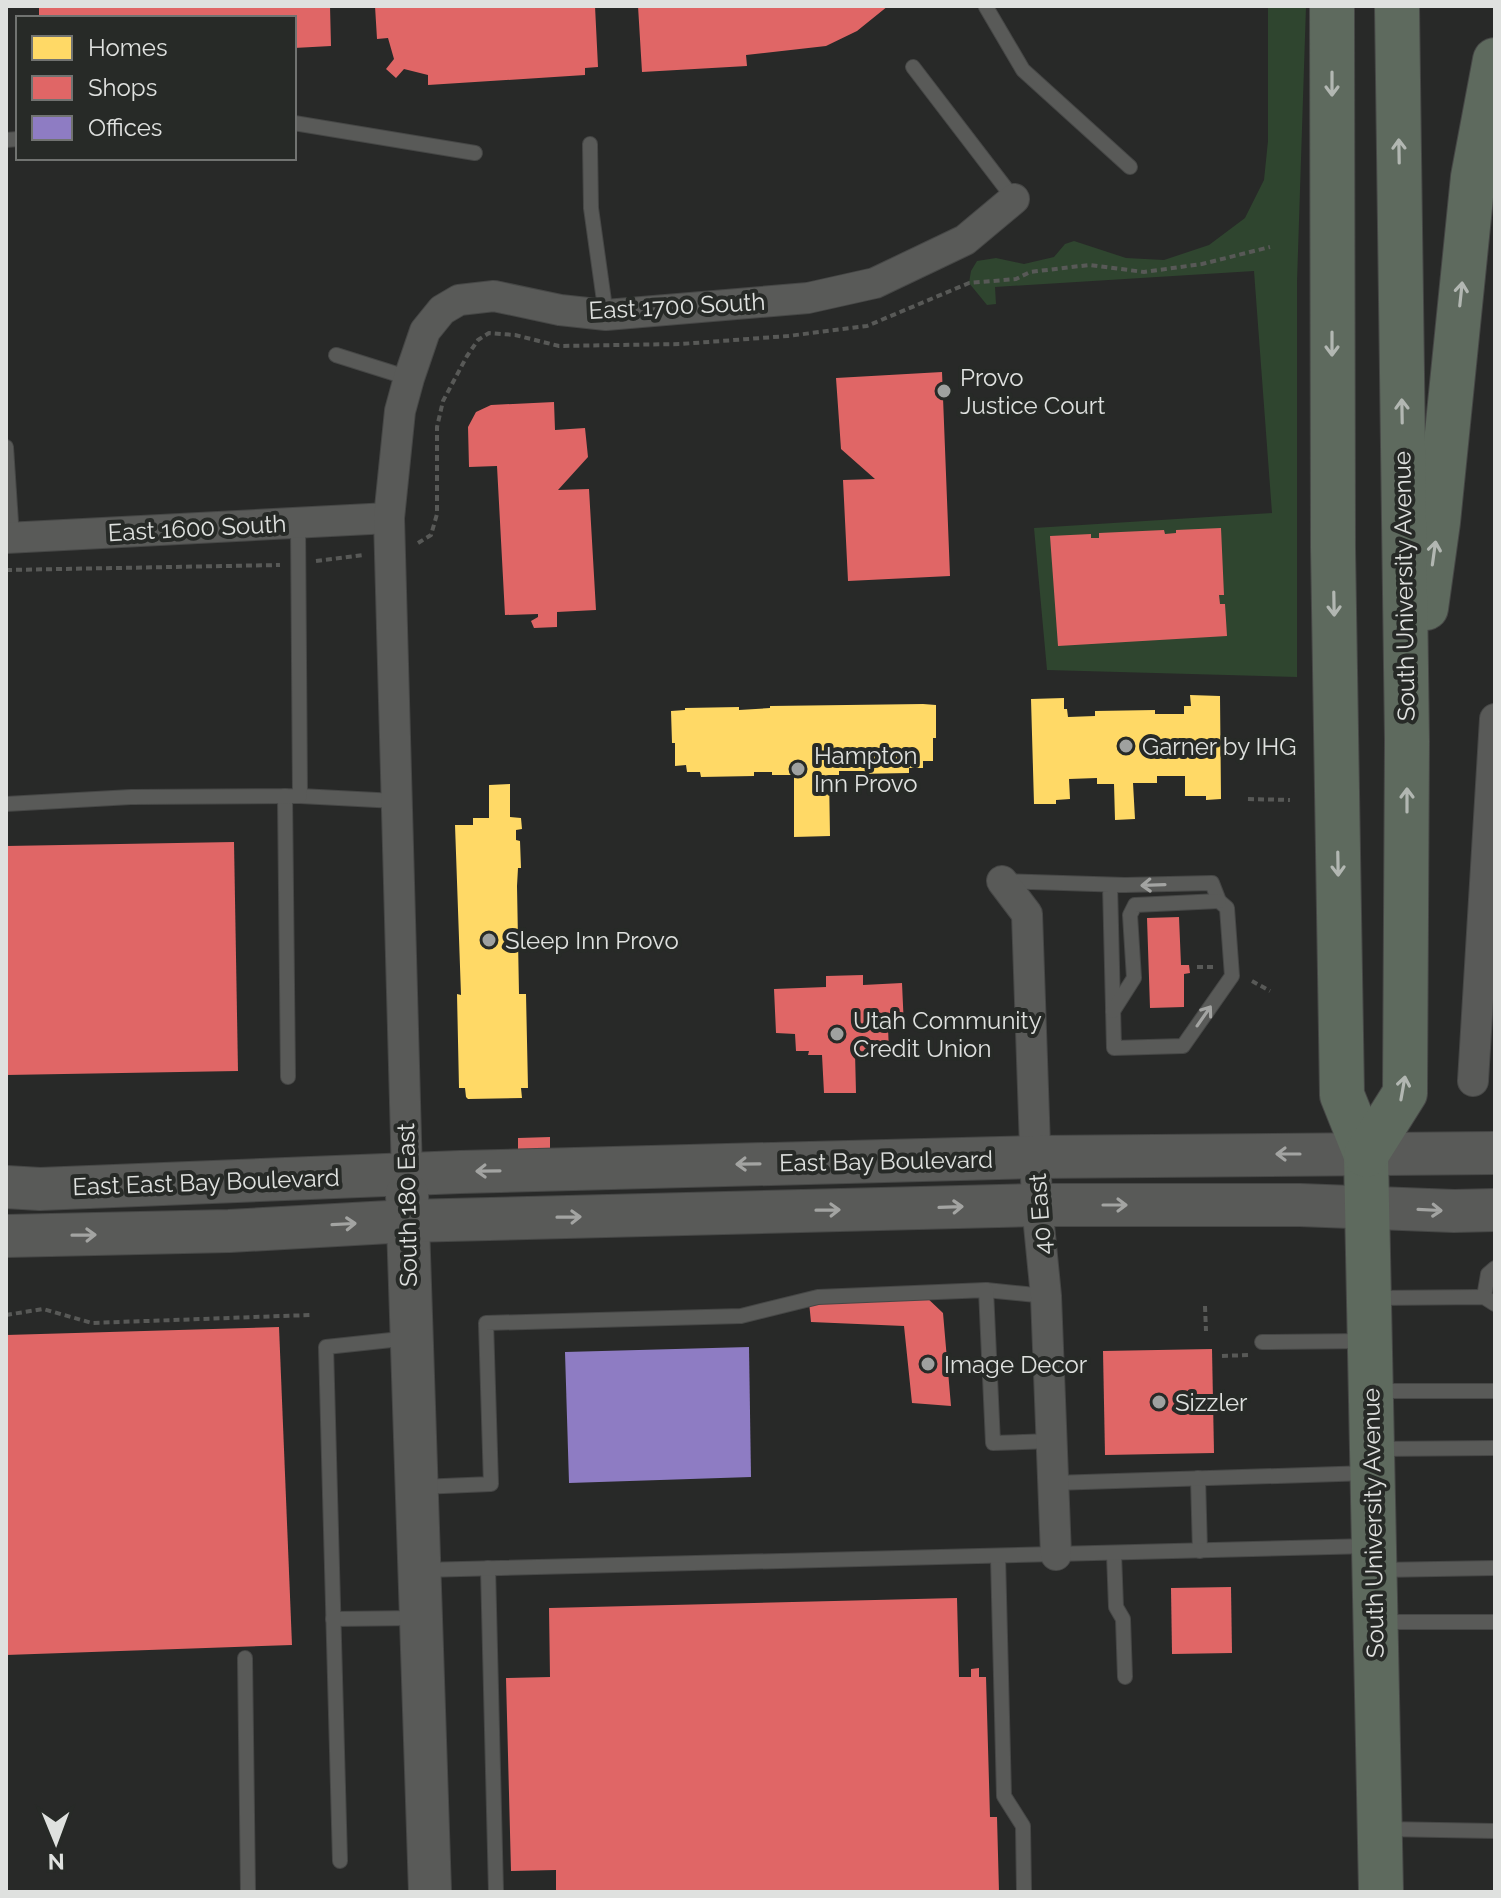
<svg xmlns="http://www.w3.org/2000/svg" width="1501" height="1898" viewBox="0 0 1501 1898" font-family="Raleway,sans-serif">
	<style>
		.green { fill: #2f452f }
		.homes { fill: #ffd966 }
		.shops { fill: #e06666 }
		.offices { fill: #8e7cc3 }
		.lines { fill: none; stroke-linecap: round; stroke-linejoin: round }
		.lane-casing { stroke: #464746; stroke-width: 16 }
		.street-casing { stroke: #464746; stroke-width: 32 }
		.secondary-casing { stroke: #464746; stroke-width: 44 }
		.highway-casing { stroke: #464746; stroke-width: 46 }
		.path { stroke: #585957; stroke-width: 4; stroke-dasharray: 6 4; stroke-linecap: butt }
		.lane { stroke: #595a58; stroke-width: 14 }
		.street { stroke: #595a58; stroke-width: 30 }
		.secondary { stroke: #595a58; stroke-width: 42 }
		.highway { stroke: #5e6a5e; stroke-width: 44 }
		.oneway { stroke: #b2b7b2 }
		.oneway2 { stroke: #a3a4a2 }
		.poi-dot { fill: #9fa19f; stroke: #272a27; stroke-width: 3 }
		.labels { text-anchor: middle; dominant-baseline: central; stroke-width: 8; stroke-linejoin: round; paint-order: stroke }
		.street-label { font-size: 24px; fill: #dfe1df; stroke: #272a27 }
		.poi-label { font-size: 24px; fill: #dfe1df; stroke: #272a27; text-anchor: start }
	</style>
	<rect width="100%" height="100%" fill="#282928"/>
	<path class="green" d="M1268 6H1306L1297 282V677L1047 670 1034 528 1272 513 1254 271 995 287 996 304 987 305 969 283 971 271 977 261 996 258 1024 264 1054 257 1065 244 1074 241 1126 258 1164 260 1209 245 1245 218 1264 180 1268 141Z"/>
	<g class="homes">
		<path d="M1190 695 1220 696 1221 799 1206 800V796H1185V776H1157V783H1133L1135 819 1115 820 1114 784H1097V778L1069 779 1070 799 1056 800V804H1034L1031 699 1064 698V709H1067L1068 717 1095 716V711L1155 710V714H1184V706H1191Z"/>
		<path d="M923 704 936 705V738H933V761H923V768H909V773L856 774V771H839V775H829L830 836 794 837V775H772V772H754V776L701 777 700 772H687L686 765 675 766V743H672L671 711 685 710V708L739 707V710L770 708V706Z"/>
		<path d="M510 784V817L521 818 522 829 516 830V840L520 841 521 868H518L517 886 519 994H526L528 1088H521L522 1098 468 1099 466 1097 465 1088H459L457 994 461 995 455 825H473V818H489V785Z"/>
	</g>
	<g class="shops">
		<path d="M39 6H330L331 46 294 48V18H39Z"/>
		<path d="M375 6H595L598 67 585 68V75L428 85V75L404 69 396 78 386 69 394 59 388 38 377 39Z"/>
		<path d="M638 6H888L857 31 826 46 746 55 747 66 642 72Z"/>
		<path d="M942 372 950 576 848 581 843 480 875 479 841 449 836 378Z"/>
		<path d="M554 402 555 430 585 428 588 457 558 490 589 489 596 610 557 612V627L534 628 531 621 538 617V614L505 615 497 466 469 467 468 427 476 412 491 405Z"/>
		<path d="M1221 528 1224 595H1219L1220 604H1225L1227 636 1058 646 1050 536 1091 534V538H1099V533L1164 530 1165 534 1176 533V530Z"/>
		<path d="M234 842 238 1071 6 1075V846Z"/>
		<path d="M1179 917 1181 965H1189L1190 973 1184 974V1007L1150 1008 1147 918Z"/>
		<path d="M863 975V985L902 983 904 1027 888 1028 889 1051 855 1052 856 1093H824L822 1055H808L809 1051H796L795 1034 776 1033 774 989 826 987V976Z"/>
		<path d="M550 1137V1149L518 1150V1138Z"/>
		<path d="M924 1295 943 1313 951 1406 912 1403 904 1326 811 1322 809 1302Z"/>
		<path d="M279 1327 292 1645 6 1655V1335Z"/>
		<path d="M1212 1349 1214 1453 1105 1455 1103 1351Z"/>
		<path d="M1231 1587 1232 1653 1172 1654 1171 1588Z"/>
		<path d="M957 1598 959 1677H971V1669L979 1668V1677H986L990 1817H997L999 1892H556V1870L511 1871 506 1678 550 1677 549 1608Z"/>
	</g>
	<path class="offices" d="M749 1347 751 1477 569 1483 565 1352Z"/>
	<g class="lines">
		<g class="lane-casing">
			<g id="lane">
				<path d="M986 7 1023 70 1130 167"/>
				<path d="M913 67 1014 199"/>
				<path d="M294 123 475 153"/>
				<path d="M6 140 18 139"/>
				<path d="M590 144 591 208 606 315"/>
				<path d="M336 355 409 378"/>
				<path d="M6 447 12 538"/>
				<path d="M285 796 288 1077"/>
				<path d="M300 796 396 801"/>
				<path d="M6 804 131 797 300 796 298 523"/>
				<path d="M1002 881 1125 885 1212 883 1219 901 1227 908 1232 976 1183 1046 1114 1048 1110 885"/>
				<path d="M1113 1011 1134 978 1130 915 1135 905 1219 901"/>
				<path d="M986 1290 1046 1296"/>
				<path d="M1484 1297 1488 1274 1495 1268"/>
				<path d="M1374 1298 1484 1297 1495 1304"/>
				<path d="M1262 1342 1364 1341"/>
				<path d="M1374 1391H1495"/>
				<path d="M1375 1449 1495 1448"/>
				<path d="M1198 1478 1200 1551"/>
				<path d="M1053 1483 1369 1473"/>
				<path d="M420 1487 491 1484 486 1323 741 1316 818 1297 986 1290 993 1443 1052 1441"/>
				<path d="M1114 1554 1116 1607 1123 1619 1125 1677"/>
				<path d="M998 1557 1004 1796 1023 1826 1024 1892"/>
				<path d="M488 1568 496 1892"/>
				<path d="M423 1570 1370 1546"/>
				<path d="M1379 1570 1495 1568"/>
				<path d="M333 1619 416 1618"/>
				<path d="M1379 1622H1495"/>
				<path d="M245 1658 248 1892"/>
				<path d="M1384 1829 1495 1831"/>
				<path d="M340 1861 326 1347 410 1338"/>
			</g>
		</g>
		<g class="street-casing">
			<g id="street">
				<path d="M6 538 389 518"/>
				<path d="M1002 881 1027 914 1037 1205 1046 1296 1056 1555"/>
				<path d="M1473 1081 1495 719"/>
				<path d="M407 1175 389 518 400 411 409 378 425 331 442 310 459 300 494 296 560 310 606 315 808 298 875 283 965 240 1014 199"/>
			</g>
		</g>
		<g class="secondary-casing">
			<g id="secondary">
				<path d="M6 1187 40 1189 460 1172 1036 1157 1495 1153"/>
				<path d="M407 1194 430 1892"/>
				<path d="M6 1236 229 1231 407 1221 1037 1205H1300L1454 1211 1495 1210"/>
			</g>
		</g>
		<g class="highway-casing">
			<g id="highway">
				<path d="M1332 6 1333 548 1342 1095 1366 1155 1381 1892"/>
				<path d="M1426 608 1438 522 1473 177 1495 60"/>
				<path d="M1366 1155 1405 1093 1407 741 1397 6"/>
			</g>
		</g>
		<g class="path">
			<path d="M418 543 431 535 437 514V427L443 401 467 356 478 340 489 333 515 335 559 346 681 344 788 336 867 326 969 283 1016 279 1030 272 1089 265 1144 272 1202 264 1270 247"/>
			<path d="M316 561 363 555"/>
			<path d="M6 570 280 565"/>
			<path d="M1248 799 1290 800"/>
			<path d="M1197 967H1213"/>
			<path d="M1252 981 1270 991"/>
			<path d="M1205 1306 1206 1331"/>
			<path d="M6 1315 43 1309 92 1323 310 1315"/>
			<path d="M1222 1356 1248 1355"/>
		</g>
		<use href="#lane" class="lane"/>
		<use href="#street" class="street"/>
		<use href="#secondary" class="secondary"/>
		<use href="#highway" class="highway"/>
	</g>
	<defs><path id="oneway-shaft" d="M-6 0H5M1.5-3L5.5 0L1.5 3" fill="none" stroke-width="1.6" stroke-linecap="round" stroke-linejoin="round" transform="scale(2)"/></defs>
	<g class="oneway">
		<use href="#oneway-shaft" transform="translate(1332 84) rotate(90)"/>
		<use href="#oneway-shaft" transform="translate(1399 151) rotate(-91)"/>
		<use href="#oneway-shaft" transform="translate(1461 294) rotate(-84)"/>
		<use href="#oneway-shaft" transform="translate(1332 344) rotate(90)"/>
		<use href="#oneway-shaft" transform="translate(1402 411) rotate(-91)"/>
		<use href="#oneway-shaft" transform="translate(1434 553) rotate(-82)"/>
		<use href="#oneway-shaft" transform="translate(1334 604) rotate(89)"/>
		<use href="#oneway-shaft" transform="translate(1407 800) rotate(-90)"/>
		<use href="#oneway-shaft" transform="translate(1338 864) rotate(89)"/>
		<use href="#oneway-shaft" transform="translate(1403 1088) rotate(-80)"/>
	</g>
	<g class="oneway2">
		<use href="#oneway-shaft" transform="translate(1153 885) rotate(178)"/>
		<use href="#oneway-shaft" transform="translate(1204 1016) rotate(-55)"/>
		<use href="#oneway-shaft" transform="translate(1288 1154) rotate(180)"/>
		<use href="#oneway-shaft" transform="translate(748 1164) rotate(179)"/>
		<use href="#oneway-shaft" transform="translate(488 1171) rotate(179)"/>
		<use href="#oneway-shaft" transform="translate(1115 1205)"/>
		<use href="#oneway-shaft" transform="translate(951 1207) rotate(-2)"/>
		<use href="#oneway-shaft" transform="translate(828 1210) rotate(-1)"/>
		<use href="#oneway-shaft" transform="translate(1430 1210) rotate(3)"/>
		<use href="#oneway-shaft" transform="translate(569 1217) rotate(-1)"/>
		<use href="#oneway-shaft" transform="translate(344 1224) rotate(-3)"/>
		<use href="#oneway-shaft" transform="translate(84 1235) rotate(-1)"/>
	</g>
	<g class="poi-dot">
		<circle cx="944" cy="391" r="8"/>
		<circle cx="1126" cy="746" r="8"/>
		<circle cx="798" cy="769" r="8"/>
		<circle cx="489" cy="940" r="8"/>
		<circle cx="837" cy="1034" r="8"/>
		<circle cx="928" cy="1364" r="8"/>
		<circle cx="1159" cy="1402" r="8"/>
	</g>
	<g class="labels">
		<g class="street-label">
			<text transform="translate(677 306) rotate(-3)">East 1700 South</text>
			<text transform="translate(197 528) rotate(-3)">East 1600 South</text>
			<text transform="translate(1404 586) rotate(-91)">South University Avenue</text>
			<text transform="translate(886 1161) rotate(-1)">East Bay Boulevard</text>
			<text transform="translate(206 1182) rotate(-2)">East East Bay Boulevard</text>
			<text transform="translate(407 1205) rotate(-91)">South 180 East</text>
			<text transform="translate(1040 1214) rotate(-94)">40 East</text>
			<text transform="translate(1373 1523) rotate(-91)">South University Avenue</text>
		</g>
		<g class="poi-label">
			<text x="960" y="377">Provo<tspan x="960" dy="28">Justice Court</tspan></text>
			<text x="1142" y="746">Garner by IHG</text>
			<text x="814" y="755">Hampton<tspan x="814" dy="28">Inn Provo</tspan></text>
			<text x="505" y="940">Sleep Inn Provo</text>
			<text x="853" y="1020">Utah Community<tspan x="853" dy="28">Credit Union</tspan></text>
			<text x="944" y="1364">Image Decor</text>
			<text x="1175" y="1402">Sizzler</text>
		</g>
	</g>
	<rect width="1501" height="1898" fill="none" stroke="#dfe1df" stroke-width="16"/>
	<rect x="16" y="16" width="280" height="144" fill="#272a27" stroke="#717371" stroke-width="2"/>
	<rect x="32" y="36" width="40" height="24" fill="#ffd966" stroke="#717371" stroke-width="2"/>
	<text x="88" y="56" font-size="24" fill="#dfe1df">Homes</text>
	<rect x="32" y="76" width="40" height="24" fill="#e06666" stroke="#717371" stroke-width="2"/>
	<text x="88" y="96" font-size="24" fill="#dfe1df">Shops</text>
	<rect x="32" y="116" width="40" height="24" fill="#8e7cc3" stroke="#717371" stroke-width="2"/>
	<text x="88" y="136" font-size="24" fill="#dfe1df">Offices</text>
	<g transform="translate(56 1842) rotate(179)" stroke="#272a27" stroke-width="6" paint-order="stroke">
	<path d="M0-6L14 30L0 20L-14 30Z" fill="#dfe1df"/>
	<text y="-12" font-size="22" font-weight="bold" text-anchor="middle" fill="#dfe1df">N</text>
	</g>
</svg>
